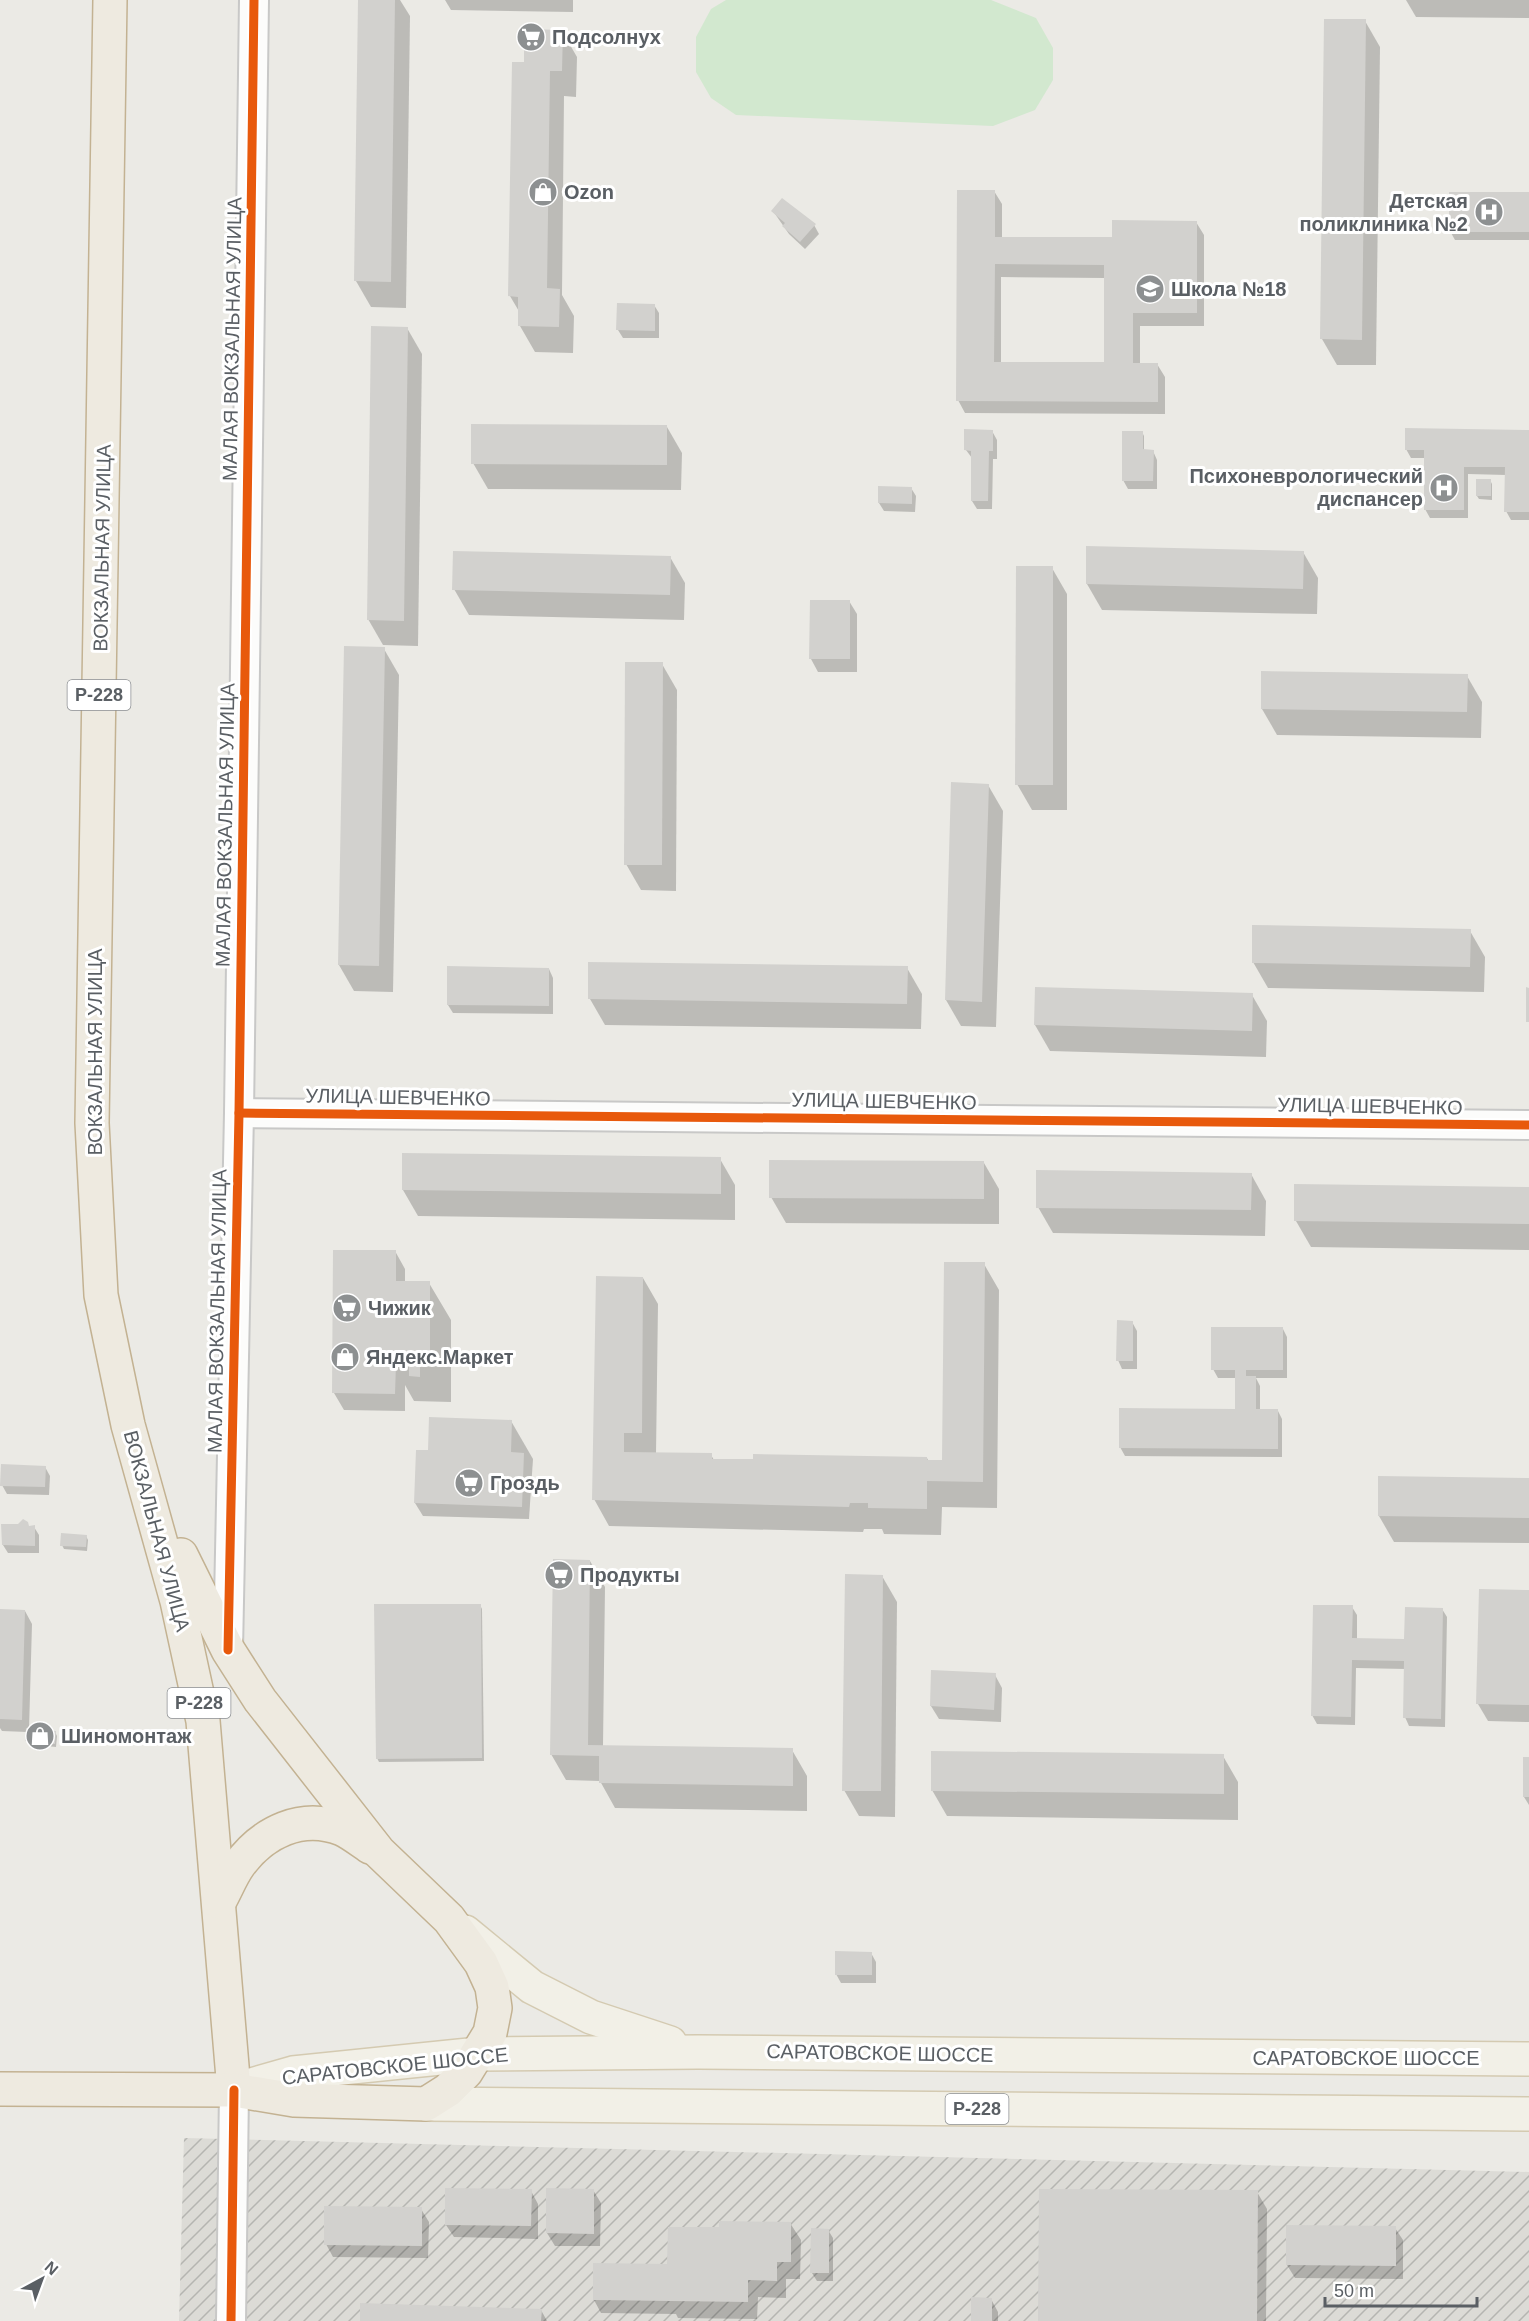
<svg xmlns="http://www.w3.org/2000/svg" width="1529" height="2321" viewBox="0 0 1529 2321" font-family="Helvetica,sans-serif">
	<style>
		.industrial { fill: url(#industrial-furrows) }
		.pitch { fill: #d2e8cf }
		.shadow { fill: #0003; fill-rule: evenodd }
		.building { fill: #d2d1ce; fill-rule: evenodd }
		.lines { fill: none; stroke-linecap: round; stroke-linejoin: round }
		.minor-casing { stroke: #c8c8c7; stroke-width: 32 }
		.major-casing { stroke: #d4cab1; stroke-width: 36 }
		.highway-casing { stroke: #c3b292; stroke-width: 36 }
		.minor { stroke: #fcfcfb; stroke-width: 28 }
		.major { stroke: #f2f0e7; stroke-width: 33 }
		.highway { stroke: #eeeae0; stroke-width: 33 }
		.cycleway-casing { stroke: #fff; stroke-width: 13 }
		.cycleway { stroke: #e8590c; stroke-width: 9 }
		.labels { text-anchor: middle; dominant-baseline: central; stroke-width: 6; stroke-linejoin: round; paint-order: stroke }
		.shield { fill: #fff; stroke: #8c8f92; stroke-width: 1.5 }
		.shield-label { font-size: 18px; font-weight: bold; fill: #5a5f64 }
		.poi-label { font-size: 20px; font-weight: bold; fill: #5a5f64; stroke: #fff; text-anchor: start }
		.street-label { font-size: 20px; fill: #5a5f64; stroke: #fff }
	</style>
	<defs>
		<pattern id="industrial-furrows" width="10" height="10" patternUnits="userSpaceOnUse" patternTransform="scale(1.5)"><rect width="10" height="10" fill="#dcdbd6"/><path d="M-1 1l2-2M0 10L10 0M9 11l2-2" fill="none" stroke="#b5b5b1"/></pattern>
	</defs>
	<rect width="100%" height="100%" fill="#ebeae5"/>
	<path class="industrial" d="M184 2138 1529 2172V2321H179Z"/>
	<path class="pitch" d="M726 0H991L1036 18 1053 48V80L1035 110 993 126 736 115 711 98 696 72V37L711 9Z"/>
	<g class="shadow">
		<path d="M359 0H400L410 16 406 308 371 307 356 281Z"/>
		<path d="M445 0H573V12L451 10Z"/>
		<path d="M1406 0H1529V18L1416 17Z"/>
		<path d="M1365 21 1380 47 1376 365H1337L1322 339Z"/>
		<path d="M562 31 577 57 576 97 564 96 562 295 574 316 573 353 535 352 520 326V313L510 296 525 64Z"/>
		<path d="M994 191 1002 204V238L1113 239 1196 222 1204 235V326H1140V364H1157L1165 377V414L965 413 958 400ZM1001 277 1105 278V364L1001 363Z"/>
		<path d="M1529 194V240H1455L1450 231Z"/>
		<path d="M773 211 814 225 819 234 805 249 789 234Z"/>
		<path d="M654 305 659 313V338H623L618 330Z"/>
		<path d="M407 328 422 354 418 646 383 645 368 619Z"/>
		<path d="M667 427 682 453 681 490 488 489 473 463Z"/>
		<path d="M992 431 997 440V459H993L992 509H977L972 501V458L966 450Z"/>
		<path d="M1142 432 1144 436V451H1153L1157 460V489H1128L1123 480Z"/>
		<path d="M1529 432V520H1511L1506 511V475L1468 474V518H1430L1425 509 1426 458H1411L1406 449Z"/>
		<path d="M1490 480 1492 484V500L1479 499 1477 496Z"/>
		<path d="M879 488H911L916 496 915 512 884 511 879 503Z"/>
		<path d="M1303 552 1318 578 1317 614 1102 610 1087 584Z"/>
		<path d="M670 557 685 583 684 620 469 615 454 589Z"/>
		<path d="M1052 568 1067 594V810H1032L1017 784Z"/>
		<path d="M849 601 857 614V672H818L811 659Z"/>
		<path d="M384 649 399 675 393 992 354 991 339 965Z"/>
		<path d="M662 664 677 690 676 891 641 890 626 864Z"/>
		<path d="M1467 676 1482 702 1481 738 1277 735 1262 709Z"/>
		<path d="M988 785 1003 811 996 1027 961 1026 946 1000Z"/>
		<path d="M1470 931 1485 957 1484 992 1268 988 1253 962Z"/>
		<path d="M590 963 907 968 922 994 921 1029 605 1025 590 999Z"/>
		<path d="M549 969 553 978V1014L453 1013 448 1005Z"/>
		<path d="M1252 995 1267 1021 1266 1057 1050 1051 1035 1025Z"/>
		<path d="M720 1159 735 1185V1220L418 1216 403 1190Z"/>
		<path d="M984 1163 999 1189V1224L786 1223 771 1197Z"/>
		<path d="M1251 1174 1266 1201 1265 1236 1053 1233 1038 1207Z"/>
		<path d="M1529 1188V1250L1311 1247 1296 1221Z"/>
		<path d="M395 1251 405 1269V1283H429L451 1320V1402L414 1401 405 1385V1411L344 1410 334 1393Z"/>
		<path d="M984 1264 999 1290 997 1508 942 1507 941 1535 884 1534 882 1529H864L863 1532 609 1526 594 1499 643 1278 658 1304 656 1454 711 1455 714 1460 927 1458 929 1462H944Z"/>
		<path d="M1132 1322 1137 1331V1369H1122L1118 1360Z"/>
		<path d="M1283 1329 1287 1337V1378H1256L1260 1386V1411H1278L1282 1419V1457L1125 1456 1120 1447 1236 1410V1378H1218L1213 1369Z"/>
		<path d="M511 1421 533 1459 529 1519 423 1516 415 1503 429 1452Z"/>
		<path d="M45 1467 50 1476 49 1495 7 1494 2 1485Z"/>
		<path d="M1529 1479V1543L1394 1542 1379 1516Z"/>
		<path d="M28 1527H34L39 1535V1553H8L3 1545Z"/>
		<path d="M86 1536 88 1540 87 1551 64 1549 62 1545Z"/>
		<path d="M590 1561 605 1587 603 1746 792 1750 807 1776V1811L615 1808 600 1781 566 1780 551 1754Z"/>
		<path d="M882 1576 897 1602 895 1817 859 1816 844 1790Z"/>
		<path d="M1529 1591V1722L1488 1721 1478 1704Z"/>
		<path d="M480 1605 482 1609 484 1761 379 1762 377 1758Z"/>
		<path d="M1352 1607 1357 1615V1639L1406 1640 1442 1609 1447 1617 1445 1727 1409 1726 1405 1717 1406 1669 1356 1668 1355 1725 1317 1724 1312 1715Z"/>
		<path d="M0 1610 25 1611 32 1624 29 1730 55 1732 57 1736 56 1747 28 1744 26 1740 27 1732 2 1731 0 1728Z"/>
		<path d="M995 1675 1002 1688 1001 1722 939 1719 931 1706Z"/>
		<path d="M1223 1756 1238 1782V1820L947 1816 932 1790Z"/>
		<path d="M1529 1759V1805L1524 1797Z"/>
		<path d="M871 1953 876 1962V1983H841L836 1974Z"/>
		<path d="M593 2190 601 2203 600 2246H555L547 2233Z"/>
		<path d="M531 2191 538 2204V2239L454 2237 446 2225Z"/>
		<path d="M1257 2192 1267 2209 1266 2321H1039Z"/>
		<path d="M421 2209 429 2222 428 2258 333 2257 326 2244Z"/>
		<path d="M790 2223 801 2240 800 2279H786V2298L758 2297 757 2319 678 2318 676 2314 601 2313 594 2300 669 2266 720 2229Z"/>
		<path d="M1395 2228 1403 2240V2279L1295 2278 1287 2265Z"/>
		<path d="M828 2230 833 2238V2281H817L812 2273Z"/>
		<path d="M991 2299 998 2312V2321H972Z"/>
		<path d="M541 2310 547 2321H361Z"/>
	</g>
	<g class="building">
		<path d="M358 0H395L391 282 354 281Z"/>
		<path d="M1324 19H1366L1362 340 1320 339Z"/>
		<path d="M524 29 563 30 562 71H550L547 288 560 289 559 327 518 326V297L508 296 512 62H524Z"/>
		<path d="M957 190H995V237H1112V220L1197 221V313H1133V363H1158V402L956 401ZM995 264 1104 265V362H994Z"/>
		<rect x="1449" y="192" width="80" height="40"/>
		<path d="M782 198 816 224 800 242 782 226 785 223 771 211Z"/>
		<path d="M617 303 655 304V331L616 330Z"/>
		<path d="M371 326 408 327 404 621 367 620Z"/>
		<path d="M471 424 667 425V465L471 464Z"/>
		<path d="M1405 428 1529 430V512H1504L1505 467H1464V510H1424V450H1405Z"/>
		<path d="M964 429 993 430V451H989L988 501H971V451L964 450Z"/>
		<path d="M1122 431H1143V449L1154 450 1153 481H1122Z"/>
		<rect x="1476" y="479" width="15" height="17"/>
		<path d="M878 486 912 487V504L878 503Z"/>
		<path d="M1086 546 1304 551 1303 589 1086 584Z"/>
		<path d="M453 551 671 556 670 595 452 590Z"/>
		<path d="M1016 566H1053V785H1015Z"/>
		<path d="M810 600H850V659H809Z"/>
		<path d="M344 646 385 647 379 966 338 965Z"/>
		<path d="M625 662H663L662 865H624Z"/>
		<path d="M1261 671 1468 674 1467 712 1261 709Z"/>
		<path d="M951 782 989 784 982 1002 945 1000Z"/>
		<path d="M1252 925 1471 929 1470 967 1252 963Z"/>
		<path d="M588 962 908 966 907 1004 588 999Z"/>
		<path d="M447 966 549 968V1006L447 1005Z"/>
		<path d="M1035 987 1253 993 1252 1031 1034 1025Z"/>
		<path d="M1526 987 1529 988V1022H1526Z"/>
		<path d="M402 1153 721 1157V1194L402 1190Z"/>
		<path d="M769 1160 984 1161V1199L769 1198Z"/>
		<path d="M1036 1170 1252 1173 1251 1210 1036 1208Z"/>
		<path d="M1294 1184 1529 1187V1224L1294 1221Z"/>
		<path d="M333 1250H396V1281H430V1365H420V1377L409 1376V1364H396L395 1394 332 1393Z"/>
		<path d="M944 1262H985L983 1482 927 1481V1509L868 1508V1503H850L849 1507 592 1500 596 1276 643 1277 642 1433H624V1452L712 1453V1459H753V1454L927 1457V1460H942Z"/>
		<path d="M1117 1320 1133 1321V1361H1116Z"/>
		<path d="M1211 1327H1283V1370H1246V1376H1256V1409H1278V1449L1119 1448V1408L1235 1409V1370H1211Z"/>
		<path d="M429 1417 512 1420 511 1452 524 1453 522 1507 414 1503 416 1450H428Z"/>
		<path d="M1 1464 46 1466 45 1487 0 1486Z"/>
		<path d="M1378 1476 1529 1478V1518L1378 1516Z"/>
		<path d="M23 1519 28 1522 29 1526 35 1525V1546L2 1545 1 1524H18Z"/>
		<path d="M61 1533 87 1535 86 1547 60 1546Z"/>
		<path d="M553 1559 590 1560 588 1745 793 1748V1786L599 1783V1756L550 1755Z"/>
		<path d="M845 1574 883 1575 881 1791H842Z"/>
		<path d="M1479 1589 1529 1590V1705L1476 1704Z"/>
		<path d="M374 1604H481L482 1758 376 1759Z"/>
		<path d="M1313 1605H1353L1352 1638 1404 1639 1405 1607 1443 1608 1441 1719 1403 1718 1404 1661 1352 1660 1351 1717 1311 1716Z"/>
		<path d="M0 1609 25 1610 22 1720 0 1719Z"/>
		<path d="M931 1670 996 1673 994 1710 930 1706Z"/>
		<path d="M26 1728 56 1731 55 1744 25 1741Z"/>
		<path d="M931 1751 1224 1754V1794L931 1791Z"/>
		<rect x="1523" y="1757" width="6" height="40"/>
		<path d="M835 1951 872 1952V1975H835Z"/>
		<path d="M445 2188 532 2189 531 2226 445 2225Z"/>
		<path d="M546 2188 594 2189V2234L546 2233Z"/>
		<path d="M1039 2189 1258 2190 1257 2321H1038Z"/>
		<path d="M324 2206 422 2207V2246L324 2245Z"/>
		<path d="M719 2221 791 2222V2262H777V2281L748 2280V2302L593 2300V2263L667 2264 668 2227H719Z"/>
		<path d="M1286 2225 1396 2226V2266L1286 2265Z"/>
		<path d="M811 2228 829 2229V2273H810Z"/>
		<path d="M971 2297 992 2298V2321H971Z"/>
		<path d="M360 2303 542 2309 541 2321H360Z"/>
	</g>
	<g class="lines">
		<g class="minor-casing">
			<g id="minor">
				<path d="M239 1113 1529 1125"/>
				<path d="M228 1650 239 1113 254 0"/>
				<path d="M231 2321 234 2090"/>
			</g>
		</g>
		<g class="major-casing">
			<g id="major">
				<path d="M465 1932 532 1987 591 2017 670 2043"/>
				<path d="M234 2090 293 2073 479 2054 698 2052 1529 2059"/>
				<path d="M426 2104 1529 2114"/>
			</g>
		</g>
		<g class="highway-casing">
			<g id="highway">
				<path d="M110 0 92 1123 101 1295 128 1425 177 1601 203 1721 234 2090"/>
				<path d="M219 1902C226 1890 231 1876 239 1865 263 1832 302 1813 342 1829 351 1833 361 1841 370 1847"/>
				<path d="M0 2089 234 2090 294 2100 426 2104 448 2090 466 2072 490 2033 495 2008 492 1987 481 1963 449 1919 379 1852 260 1700 228 1650 181 1555"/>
			</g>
		</g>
		<use href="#minor" class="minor"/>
		<use href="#major" class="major"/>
		<use href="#highway" class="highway"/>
		<g class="cycleway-casing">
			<g id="cycleway">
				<path d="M239 1113 1529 1125"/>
				<path d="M228 1650 239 1113 254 0"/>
				<path d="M231 2321 234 2090"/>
			</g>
		</g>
		<use href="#cycleway" class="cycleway"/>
	</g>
	<defs>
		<g id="supermarket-disc" transform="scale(1.5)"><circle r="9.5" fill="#8d9091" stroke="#fff"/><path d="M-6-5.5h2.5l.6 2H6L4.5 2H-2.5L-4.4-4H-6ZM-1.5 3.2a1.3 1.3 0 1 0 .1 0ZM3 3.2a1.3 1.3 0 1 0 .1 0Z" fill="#fff"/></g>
		<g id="shop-disc" transform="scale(1.5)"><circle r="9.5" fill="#8d9091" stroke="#fff"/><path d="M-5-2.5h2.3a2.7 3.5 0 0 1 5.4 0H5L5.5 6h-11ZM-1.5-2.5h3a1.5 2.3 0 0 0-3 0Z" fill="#fff"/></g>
		<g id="hospital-disc" transform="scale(1.5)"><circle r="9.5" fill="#8d9091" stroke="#fff"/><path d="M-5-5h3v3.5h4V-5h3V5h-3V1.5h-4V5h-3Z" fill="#fff"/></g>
		<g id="school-disc" transform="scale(1.5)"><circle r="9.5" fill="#8d9091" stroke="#fff"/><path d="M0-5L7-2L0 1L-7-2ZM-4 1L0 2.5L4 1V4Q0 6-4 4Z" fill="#fff"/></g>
	</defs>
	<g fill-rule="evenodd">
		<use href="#supermarket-disc" x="531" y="37"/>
		<use href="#shop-disc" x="543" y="192"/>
		<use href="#hospital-disc" x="1489" y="212"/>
		<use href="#school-disc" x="1150" y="289"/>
		<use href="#hospital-disc" x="1444" y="488"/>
		<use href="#supermarket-disc" x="347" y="1308"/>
		<use href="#shop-disc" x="345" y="1357"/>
		<use href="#supermarket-disc" x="469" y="1483"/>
		<use href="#supermarket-disc" x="559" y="1575"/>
		<use href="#shop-disc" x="40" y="1736"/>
	</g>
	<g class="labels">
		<g class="shield">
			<rect x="67.5" y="680" width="63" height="30" rx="4.5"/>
			<rect x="167.5" y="1688" width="63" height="30" rx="4.5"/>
			<rect x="945.5" y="2094" width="63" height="30" rx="4.5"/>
		</g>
		<g class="shield-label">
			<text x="99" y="695">Р-228</text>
			<text x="199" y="1703">Р-228</text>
			<text x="977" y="2109">Р-228</text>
		</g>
		<g class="poi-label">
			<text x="552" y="37">Подсолнух</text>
			<text x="564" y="192">Ozon</text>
			<text x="1468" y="201" text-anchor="end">Детская<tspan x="1468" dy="23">поликлиника №2</tspan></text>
			<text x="1171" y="289">Школа №18</text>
			<text x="1423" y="476" text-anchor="end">Психоневрологический<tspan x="1423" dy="23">диспансер</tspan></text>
			<text x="368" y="1308">Чижик</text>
			<text x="366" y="1357">Яндекс.Маркет</text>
			<text x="490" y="1483">Гроздь</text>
			<text x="580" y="1575">Продукты</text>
			<text x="61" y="1736">Шиномонтаж</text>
		</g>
		<g class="street-label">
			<text transform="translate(232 339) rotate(-89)">МАЛАЯ ВОКЗАЛЬНАЯ УЛИЦА</text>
			<text transform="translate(102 548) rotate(-89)">ВОКЗАЛЬНАЯ УЛИЦА</text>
			<text transform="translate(225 825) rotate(-89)">МАЛАЯ ВОКЗАЛЬНАЯ УЛИЦА</text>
			<text transform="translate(95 1052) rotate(-90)">ВОКЗАЛЬНАЯ УЛИЦА</text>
			<text transform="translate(398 1097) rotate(1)">УЛИЦА ШЕВЧЕНКО</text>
			<text transform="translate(884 1101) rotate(1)">УЛИЦА ШЕВЧЕНКО</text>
			<text transform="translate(1370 1106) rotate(1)">УЛИЦА ШЕВЧЕНКО</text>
			<text transform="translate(217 1311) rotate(-89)">МАЛАЯ ВОКЗАЛЬНАЯ УЛИЦА</text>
			<text transform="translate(157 1531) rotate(75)">ВОКЗАЛЬНАЯ УЛИЦА</text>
			<text transform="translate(880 2053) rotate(1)">САРАТОВСКОЕ ШОССЕ</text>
			<text x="1366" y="2058">САРАТОВСКОЕ ШОССЕ</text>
			<text transform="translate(395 2066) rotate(-6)">САРАТОВСКОЕ ШОССЕ</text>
		</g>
	</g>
	<g transform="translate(42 2279) rotate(41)" stroke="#ffffff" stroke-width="4.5" paint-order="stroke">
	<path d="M0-4.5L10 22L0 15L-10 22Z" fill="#5a5f64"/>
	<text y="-9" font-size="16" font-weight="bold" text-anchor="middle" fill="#5a5f64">N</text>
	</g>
	<path d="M1325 2297v9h152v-9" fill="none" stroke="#5a5f64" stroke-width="3"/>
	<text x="1334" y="2297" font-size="18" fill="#5a5f64" stroke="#ffffff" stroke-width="4.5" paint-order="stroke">50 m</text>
</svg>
